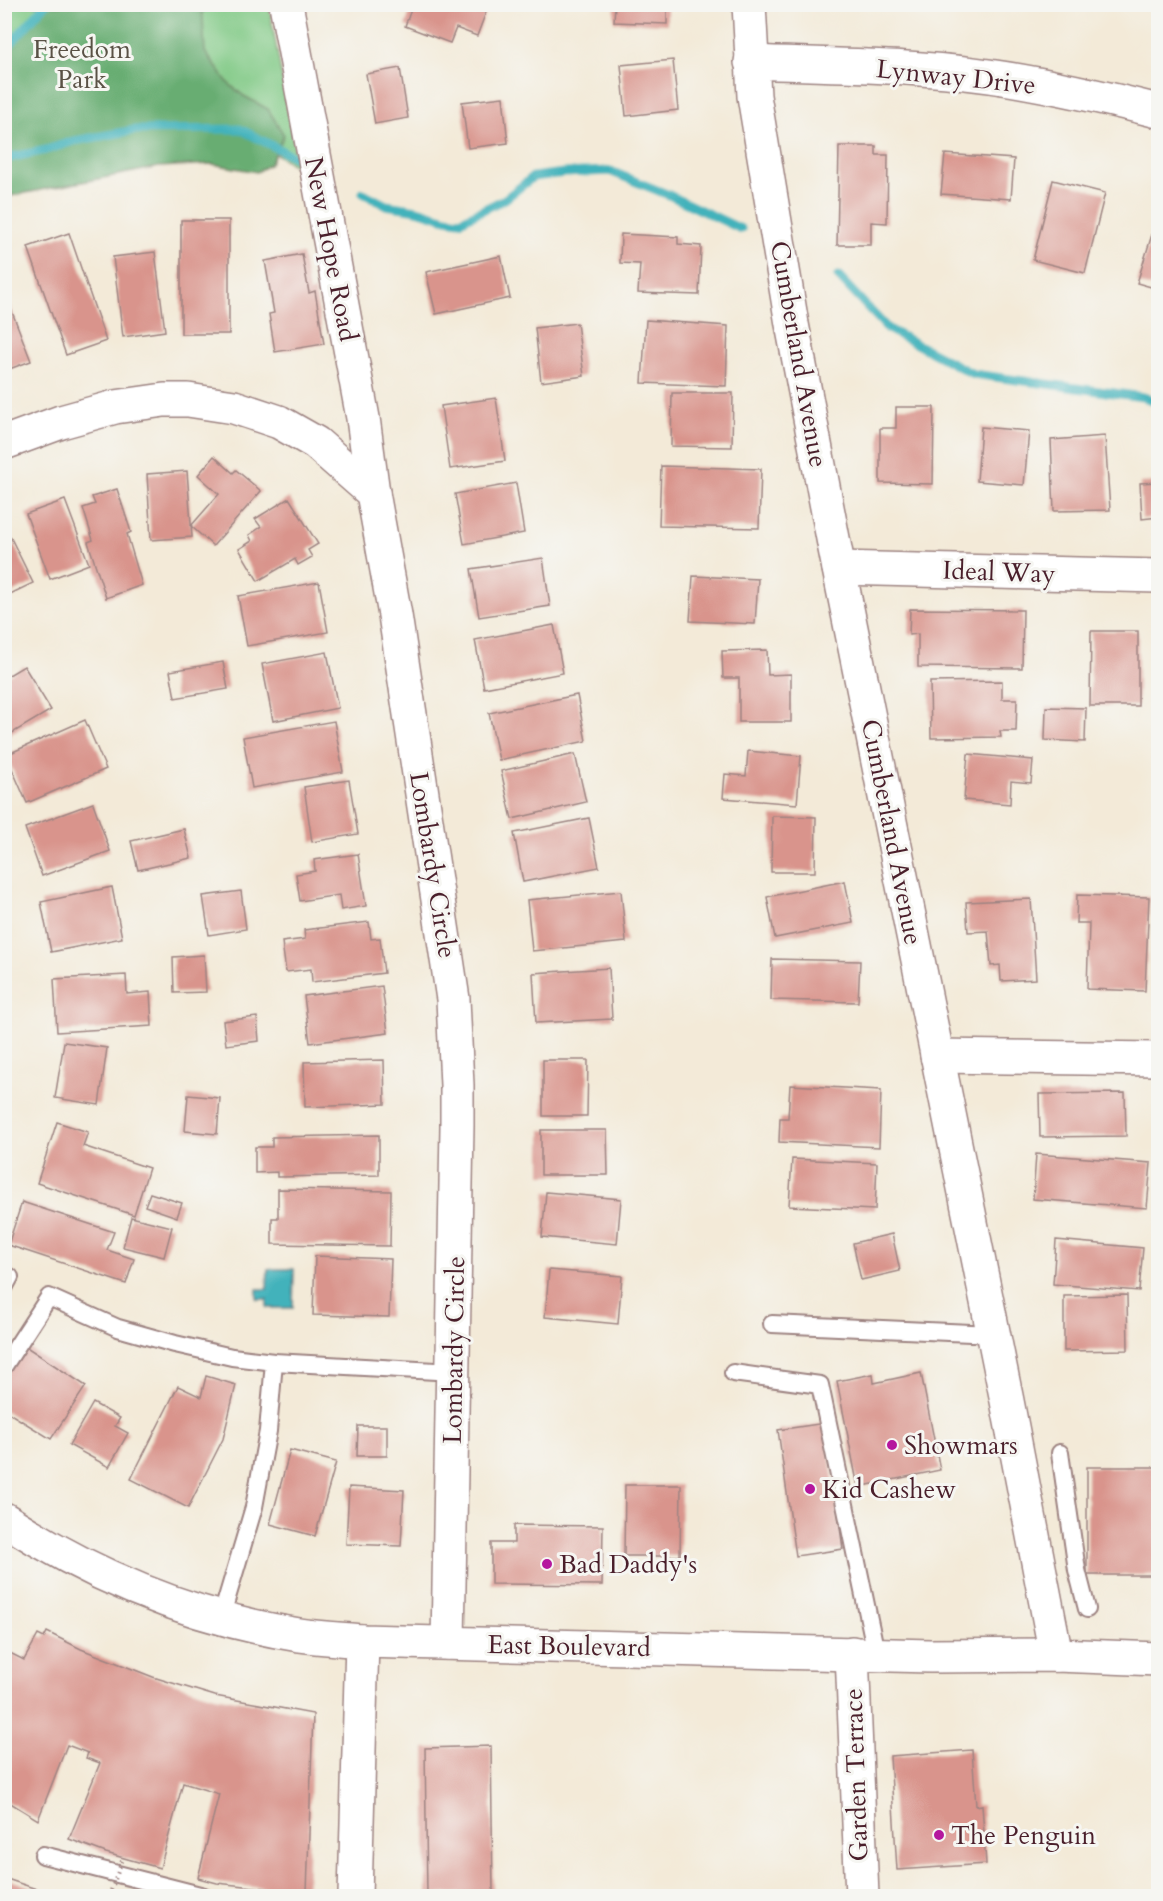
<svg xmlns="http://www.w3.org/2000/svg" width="1163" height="1901" viewBox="0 0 1163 1901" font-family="Cardo,serif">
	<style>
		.green { fill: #80c985; stroke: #657458; stroke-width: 1.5 }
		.forest { fill: #68ad72; stroke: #59664e; stroke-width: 1.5 }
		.water { fill: #42b2bb; stroke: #466873; stroke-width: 1.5 }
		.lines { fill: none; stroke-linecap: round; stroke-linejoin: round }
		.stream { stroke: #42b2bb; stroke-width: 9 }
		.building { fill: #d9948c }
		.lane-casing { stroke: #9e8482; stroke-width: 20 }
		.street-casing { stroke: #9e8482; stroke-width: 36 }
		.secondary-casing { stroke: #9e8482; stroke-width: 36 }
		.lane { stroke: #fff; stroke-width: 16 }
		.street { stroke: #fff; stroke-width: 33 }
		.secondary { stroke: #fff; stroke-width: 33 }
		.path-bridge { stroke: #9e8482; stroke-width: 4; stroke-dasharray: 1.5 4.5; stroke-linecap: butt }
		.poi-dot { fill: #b5179e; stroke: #f6f6f2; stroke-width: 2 }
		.labels { text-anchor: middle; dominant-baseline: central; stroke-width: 6; stroke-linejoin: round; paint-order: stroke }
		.park-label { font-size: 26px; fill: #5a5246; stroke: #f6f6f2 }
		.street-label { font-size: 26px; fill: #4a1f2b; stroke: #f6f6f2 }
		.poi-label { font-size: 26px; fill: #4a1f2b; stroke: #f6f6f2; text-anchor: start }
	</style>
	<rect width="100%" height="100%" fill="#f6f6f2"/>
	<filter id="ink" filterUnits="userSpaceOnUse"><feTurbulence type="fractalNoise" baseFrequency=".0167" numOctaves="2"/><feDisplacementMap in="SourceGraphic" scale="12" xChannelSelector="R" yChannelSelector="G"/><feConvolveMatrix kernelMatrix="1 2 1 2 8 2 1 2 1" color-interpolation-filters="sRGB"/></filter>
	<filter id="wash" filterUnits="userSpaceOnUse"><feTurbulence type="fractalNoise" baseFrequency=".008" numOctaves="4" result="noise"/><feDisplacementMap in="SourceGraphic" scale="24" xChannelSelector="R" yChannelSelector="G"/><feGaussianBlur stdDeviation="1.35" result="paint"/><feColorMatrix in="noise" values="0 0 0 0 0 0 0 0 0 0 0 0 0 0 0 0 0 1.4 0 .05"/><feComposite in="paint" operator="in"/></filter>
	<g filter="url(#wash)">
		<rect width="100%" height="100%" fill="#f3ead8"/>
		<path class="green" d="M5 5H269L298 168 229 124 5 154Z"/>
		<path class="forest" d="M46 5H202L205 52 229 84 244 96 268 109 284 135 270 164 257 172 212 164 159 167 5 197V51Z"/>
		<path class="water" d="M268 1269H294L293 1308H267V1299H257V1289H267Z"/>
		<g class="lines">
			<g class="stream">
				<path d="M4 51 46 4"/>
				<path d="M4 159 46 150 74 141 135 130 240 129 294 157"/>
				<path d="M363 193 386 205 417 210 446 219 460 221 505 199 533 177 564 173 610 171 669 195 741 229"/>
				<path d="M838 276 888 329 973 374 1143 397 1158 402"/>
			</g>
		</g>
		<g id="blocks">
			<g class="building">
				<path d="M413 4H489L477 36 456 28 450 43 405 26Z"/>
				<path d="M615 4H667V24L614 22Z"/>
				<path d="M673 60 678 110 626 116 621 65Z"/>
				<path d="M400 68 408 118 375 124 366 74Z"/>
				<path d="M503 97 508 143 468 148 462 102Z"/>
				<path d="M839 146H876V155H888L887 223 871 222V245H837Z"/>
				<path d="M945 154 1014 159 1011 199 941 194Z"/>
				<path d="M1053 180 1105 193 1085 273 1033 260Z"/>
				<path d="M1158 215V289L1137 283Z"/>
				<rect x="181" y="220" width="48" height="114"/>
				<path d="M69 233 106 341 66 355 28 247Z"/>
				<path d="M621 234 678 237V244L701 246 699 295 638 293 640 264 620 263Z"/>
				<path d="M155 252 165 331 123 337 113 257Z"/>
				<path d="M302 254 309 293 315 291 324 344 275 352 269 314 274 313 265 261Z"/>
				<path d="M501 256 510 298 436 314 426 272Z"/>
				<path d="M4 291 31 361 4 371Z"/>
				<path d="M646 320 728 326 726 386 642 383Z"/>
				<path d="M577 323 584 376 541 382 535 328Z"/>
				<path d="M672 393H733L732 447 671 446Z"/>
				<path d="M496 398 505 461 450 469 441 406Z"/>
				<path d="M896 407H934L933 484 880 483V428H896Z"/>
				<path d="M981 427 1029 431 1024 485 977 481Z"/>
				<path d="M1105 436 1110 510 1054 511 1051 440Z"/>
				<path d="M214 456 233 473 236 470 261 491 213 546 191 526 219 494 198 475Z"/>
				<path d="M661 466 761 469 759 528 659 526Z"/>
				<path d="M187 471 192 537 151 540 147 474Z"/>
				<path d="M1158 482V517L1142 519 1140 483Z"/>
				<path d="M516 483 524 533 464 544 455 494Z"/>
				<path d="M117 489 131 532 127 534 142 585 106 598 88 542 93 540 83 508 95 504 92 497Z"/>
				<path d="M289 498 318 544 308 550 312 557 298 565 295 559 258 581 239 549 252 541 249 535 261 527 255 519Z"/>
				<path d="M65 500 89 564 50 579 26 514Z"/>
				<path d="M6 528 33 583 4 597V529Z"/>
				<path d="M543 558 550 606 479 617 471 569Z"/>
				<path d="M693 576 758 579 755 624 690 621Z"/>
				<path d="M319 582 328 632 247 646 238 596Z"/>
				<path d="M910 609 1023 610 1022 668 918 667V634L909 635Z"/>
				<path d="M554 625 563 673 484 688 475 640Z"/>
				<path d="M1091 631H1138V706H1090Z"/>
				<path d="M1155 638H1158V709L1152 708Z"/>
				<path d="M767 650 768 675 791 674V722H739V678H723L722 651Z"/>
				<path d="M327 652 338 708 273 721 262 664Z"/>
				<path d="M223 662 228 689 175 698 170 671Z"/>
				<path d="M24 666 51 710 4 738V678Z"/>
				<path d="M1002 681V699H1017L1016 731H1000L1001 737 931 738 930 682Z"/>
				<path d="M577 695 586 741 499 760 489 713Z"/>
				<path d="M1046 707 1086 708 1085 742 1045 740Z"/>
				<path d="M85 720 106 769 27 803 6 755Z"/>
				<path d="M334 721 343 772 252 788 243 737Z"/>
				<path d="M748 751 801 756 797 804 723 798 725 774 746 776Z"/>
				<path d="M575 754 586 802 512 819 501 771Z"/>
				<path d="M968 754 1033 760 1031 783 1011 781 1010 804 964 800Z"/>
				<path d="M349 780 358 834 312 842 304 787Z"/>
				<path d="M93 803 110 851 42 876 25 828Z"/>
				<path d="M772 816 816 817 815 872H771Z"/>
				<path d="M589 818 599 867 523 882 514 833Z"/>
				<path d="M184 829 191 858 138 870 131 841Z"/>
				<path d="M358 854 366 906 341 910 339 895 300 901 296 874 315 871 314 860Z"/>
				<path d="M845 881 853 923 775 938 767 897Z"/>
				<path d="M112 887 122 938 51 952 41 902Z"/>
				<path d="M241 891 246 929 209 935 203 896Z"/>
				<path d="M621 891 626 942 532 951 527 900Z"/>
				<path d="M1077 895 1149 897 1145 991 1087 989 1089 923H1076Z"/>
				<path d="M1031 899 1036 979 1001 981 1000 965 991 966 988 931 968 932 966 902Z"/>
				<path d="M369 922 371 939 380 938 384 973 312 982 311 969 286 972 282 942 305 939 304 930Z"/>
				<path d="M204 955 206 992 174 993 173 957Z"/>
				<path d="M772 959 860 961 858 1002 771 1000Z"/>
				<path d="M609 968 612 1019 536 1023 533 973Z"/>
				<path d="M126 975 127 994 150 992 152 1026 57 1032 54 979Z"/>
				<path d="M382 986 388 1033 310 1043 304 996Z"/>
				<path d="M257 1017 259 1041 226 1045 223 1021Z"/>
				<path d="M64 1042 107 1048 99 1105 55 1098Z"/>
				<path d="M384 1060 385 1104 305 1107 304 1062Z"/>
				<path d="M543 1060H588L587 1116H543Z"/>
				<path d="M790 1085 881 1090 879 1147 779 1142 780 1118H788Z"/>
				<path d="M1125 1093 1126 1136 1040 1137 1039 1094Z"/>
				<path d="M188 1095 220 1098 217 1134 185 1131Z"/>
				<path d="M57 1122 88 1132 83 1146 149 1168 134 1215 37 1183Z"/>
				<path d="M541 1130H607L608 1175H541Z"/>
				<path d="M379 1135V1175L277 1177V1172L255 1173V1147H272V1137Z"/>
				<path d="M1036 1154 1151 1163 1147 1208 1033 1199Z"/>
				<path d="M792 1159 877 1163 875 1210 789 1206Z"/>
				<path d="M278 1189 391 1191 390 1246 272 1244V1218H278Z"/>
				<path d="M546 1192 621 1199 617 1244 542 1237Z"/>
				<path d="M150 1193 182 1203 177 1217 145 1206Z"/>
				<path d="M22 1202 114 1232 107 1250 134 1259 126 1284 8 1245Z"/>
				<path d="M131 1217 172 1227 164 1257 123 1247Z"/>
				<path d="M892 1234 900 1271 861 1280 853 1243Z"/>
				<path d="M1056 1240 1143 1248 1139 1291 1053 1284Z"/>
				<path d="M315 1256 391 1259 389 1317 313 1315Z"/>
				<path d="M549 1270 622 1276 618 1324 545 1317Z"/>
				<path d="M1127 1295 1128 1350 1064 1351V1296Z"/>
				<path d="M25 1346 86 1386 51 1439 4 1410V1377Z"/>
				<path d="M921 1373 940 1470 858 1487 837 1381 873 1374 874 1383Z"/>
				<path d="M206 1376 236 1385 223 1439 188 1508 131 1479 178 1386 201 1397Z"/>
				<path d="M93 1403 120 1418 115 1426 128 1433 109 1467 69 1445Z"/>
				<path d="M825 1423 843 1549 796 1556 778 1430Z"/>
				<path d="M358 1426H387V1456H357Z"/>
				<path d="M290 1450 336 1462 315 1536 270 1524Z"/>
				<rect x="1087" y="1467" width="71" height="108"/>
				<path d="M625 1485H681L680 1556H624Z"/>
				<path d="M349 1487 404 1490 401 1546 346 1544Z"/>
				<path d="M514 1525 603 1526 602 1585 491 1584V1543H514Z"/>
				<path d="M47 1632 81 1649 153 1677 215 1696 313 1714 307 1893 217 1883 198 1878 219 1794 183 1783 160 1868 106 1853 69 1839 100 1763 86 1758 88 1753 67 1745 38 1820 4 1799V1650L24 1660 38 1635 44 1638Z"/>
				<path d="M491 1746 493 1893 427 1894 425 1748Z"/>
				<path d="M972 1750 976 1806 982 1805 986 1864 897 1870 890 1756Z"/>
				<path d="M4 1878 57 1896H4Z"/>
			</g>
		</g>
	</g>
	<g filter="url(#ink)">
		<use href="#blocks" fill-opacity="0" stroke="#9e8482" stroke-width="1.5"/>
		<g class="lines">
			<g class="lane-casing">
				<g id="lane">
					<path d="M4 1274 10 1277 4 1288"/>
					<path d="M772 1324 993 1334"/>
					<path d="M4 1366 49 1297 118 1328 175 1344 232 1357 274 1362 454 1372"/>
					<path d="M733 1373 820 1385 876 1653"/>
					<path d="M1060 1453 1077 1570 1087 1609"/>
					<path d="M221 1618 254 1507 268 1431 274 1362"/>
					<path d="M43 1855 204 1896"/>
				</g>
			</g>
			<g class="street-casing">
				<g id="street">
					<path d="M286 4 363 418 373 493"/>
					<path d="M749 4 754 96 792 324 835 549 1007 1401 1056 1655"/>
					<path d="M751 62C830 65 910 65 989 76 1046 84 1102 97 1158 111"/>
					<path d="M4 443 61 422 115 407 164 400H188L234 407 279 422 316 443 373 493 395 615 453 999 457 1085V1126L448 1643"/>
					<path d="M839 568 1158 576"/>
					<path d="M937 1056 1158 1059"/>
					<path d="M852 1653 862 1896"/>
					<path d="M355 1896 362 1641"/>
				</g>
			</g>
			<g class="secondary-casing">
				<path id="secondary" d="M4 1519C94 1577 193 1618 299 1635 320 1638 341 1639 362 1641L930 1656 1056 1655 1158 1659"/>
			</g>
			<use href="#lane" class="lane"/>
			<use href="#street" class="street"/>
			<use href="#secondary" class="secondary"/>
			<path class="path-bridge" d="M109 1896 123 1858"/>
		</g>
	</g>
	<g class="poi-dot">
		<circle cx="892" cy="1445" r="6"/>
		<circle cx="810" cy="1489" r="6"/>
		<circle cx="547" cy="1564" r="6"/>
		<circle cx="939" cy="1835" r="6"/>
	</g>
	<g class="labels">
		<g class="park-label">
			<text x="82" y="49">Freedom<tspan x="82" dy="30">Park</tspan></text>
		</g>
		<g class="street-label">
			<text transform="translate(956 77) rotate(6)">Lynway Drive</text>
			<text transform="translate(331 249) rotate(79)">New Hope Road</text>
			<text transform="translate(799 354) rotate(80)">Cumberland Avenue</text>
			<text transform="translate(999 572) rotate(2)">Ideal Way</text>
			<text transform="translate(892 832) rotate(79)">Cumberland Avenue</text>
			<text transform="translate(433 865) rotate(81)">Lombardy Circle</text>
			<text transform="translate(454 1350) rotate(-89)">Lombardy Circle</text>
			<text transform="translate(569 1646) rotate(1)">East Boulevard</text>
			<text transform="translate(856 1775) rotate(-92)">Garden Terrace</text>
		</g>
		<g class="poi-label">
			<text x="904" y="1445">Showmars</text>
			<text x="822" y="1489">Kid Cashew</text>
			<text x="559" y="1564">Bad Daddy's</text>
			<text x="951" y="1835">The Penguin</text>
		</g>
	</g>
	<rect width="1163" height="1901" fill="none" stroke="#f6f6f2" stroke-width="24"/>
</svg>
